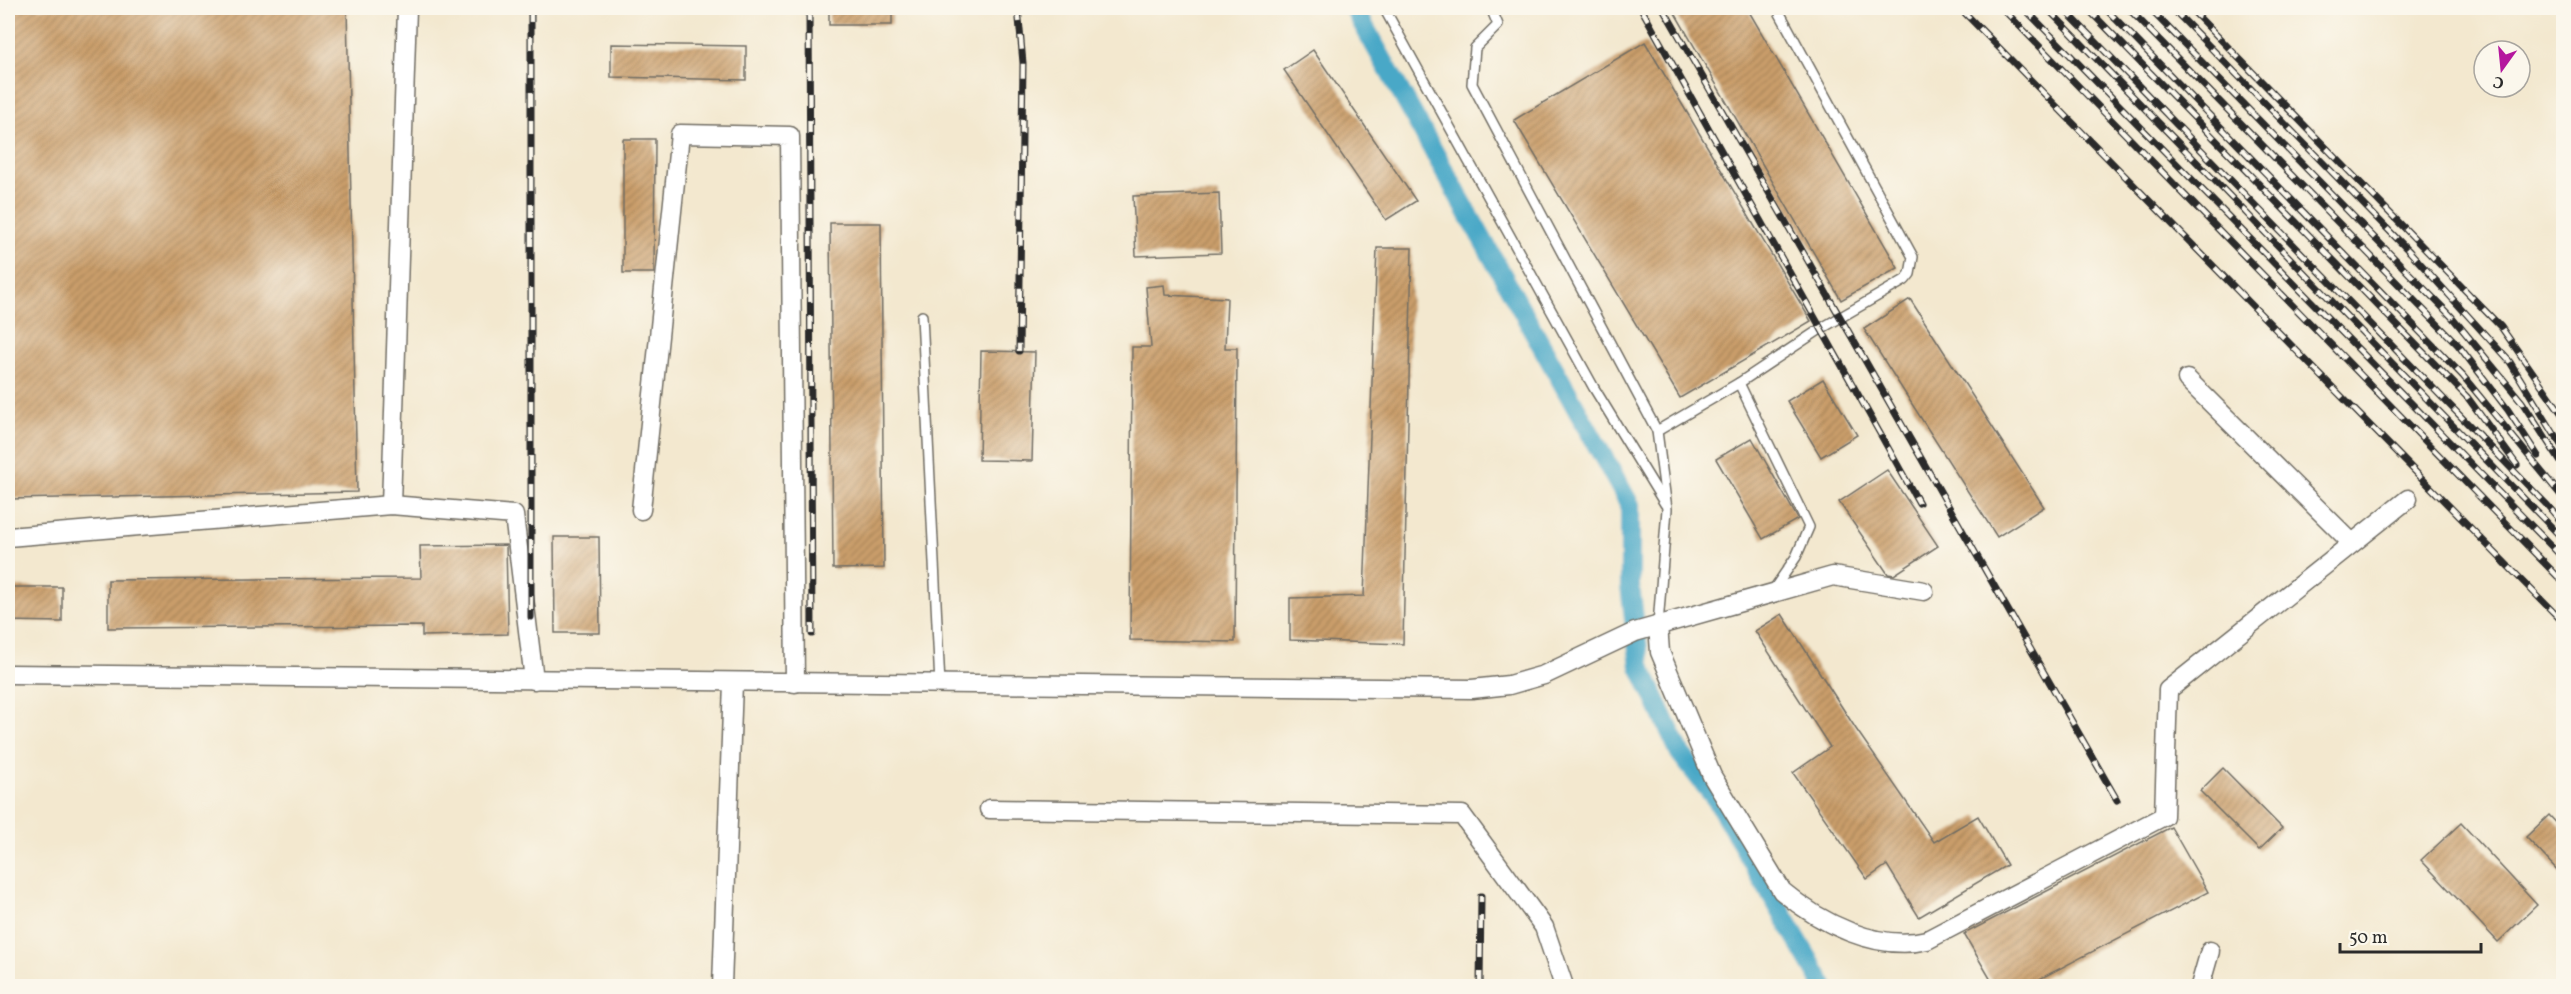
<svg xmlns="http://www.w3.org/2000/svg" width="2571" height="994" viewBox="0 0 2571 994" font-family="Vollkorn,serif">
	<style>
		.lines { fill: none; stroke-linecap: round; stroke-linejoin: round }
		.canal { stroke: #48a8c7; stroke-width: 20 }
		.building { fill: url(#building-hatch) }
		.service-casing { stroke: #716d64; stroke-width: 12 }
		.minor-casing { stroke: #716d64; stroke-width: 21 }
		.service { stroke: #fff; stroke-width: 9 }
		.minor { stroke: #fff; stroke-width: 18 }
		.rail-casing { stroke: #2b2b2b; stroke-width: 7 }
		.rail { stroke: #fbf7ec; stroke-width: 4.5; stroke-dasharray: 14; stroke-linecap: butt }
	</style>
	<defs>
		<pattern id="building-hatch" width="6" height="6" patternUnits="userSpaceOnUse" patternTransform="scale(1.5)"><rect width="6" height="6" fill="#ca9e6a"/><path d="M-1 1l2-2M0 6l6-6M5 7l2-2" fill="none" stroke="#a48157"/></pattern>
	</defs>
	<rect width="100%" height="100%" fill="#fbf7ec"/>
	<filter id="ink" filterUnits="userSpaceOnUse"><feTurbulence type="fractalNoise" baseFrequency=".0167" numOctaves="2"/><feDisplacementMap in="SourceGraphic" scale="12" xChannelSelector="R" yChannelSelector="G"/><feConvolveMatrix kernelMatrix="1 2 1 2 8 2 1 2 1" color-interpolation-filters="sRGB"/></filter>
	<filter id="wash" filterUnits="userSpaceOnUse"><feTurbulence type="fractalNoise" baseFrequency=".008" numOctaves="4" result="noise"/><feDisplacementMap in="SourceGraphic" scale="24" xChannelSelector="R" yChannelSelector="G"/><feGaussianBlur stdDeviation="1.35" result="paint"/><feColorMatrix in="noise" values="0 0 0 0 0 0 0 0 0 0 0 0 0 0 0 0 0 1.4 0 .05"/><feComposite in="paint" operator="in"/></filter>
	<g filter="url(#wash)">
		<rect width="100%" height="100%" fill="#f3e8cf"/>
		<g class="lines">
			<path class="canal" d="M1354 8 1630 505V586L1640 666 1680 753 1716 799 1824 986"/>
		</g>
		<g id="blocks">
			<g class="building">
				<path d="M8 8H347L357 492 8 499Z"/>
				<rect x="829" y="8" width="63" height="17"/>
				<path d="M1672 8H1747L1898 268 1841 300Z"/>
				<path d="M1645 42 1811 321 1680 398 1514 120Z"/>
				<path d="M611 44 746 46V80L611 77Z"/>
				<path d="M1313 50 1416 201 1386 220 1284 70Z"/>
				<path d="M623 139H655L654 273H623Z"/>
				<path d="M1219 193 1221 253 1136 256 1133 196Z"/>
				<path d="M830 223H881L884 568 833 569Z"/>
				<path d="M1377 248H1412L1403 644 1290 640V598L1364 596Z"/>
				<path d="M1164 285 1165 295 1227 298 1225 348H1237L1235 642 1130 640 1132 347H1151L1146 287Z"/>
				<path d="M1910 299 2044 507 1997 537 1864 329Z"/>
				<path d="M981 351 1035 352 1032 461 979 460Z"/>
				<path d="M1823 379 1857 435 1821 457 1787 401Z"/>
				<path d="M1752 438 1798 519 1763 539 1716 459Z"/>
				<path d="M1887 470 1938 546 1894 575 1888 574 1839 502Z"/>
				<path d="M554 537H599L600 633H555Z"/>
				<path d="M506 545 508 634 422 636V626L108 628V580L421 578 420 546Z"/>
				<path d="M8 587H62V622L8 621Z"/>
				<path d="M1782 614 1856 729 1934 842 1978 816 2007 865 1919 917 1887 865 1867 879 1793 773 1830 747 1755 631Z"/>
				<path d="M2223 768 2282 828 2259 850 2200 791Z"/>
				<path d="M2549 815 2564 831V877L2526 837Z"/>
				<path d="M2461 823 2537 905 2498 942 2421 860Z"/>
				<path d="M2171 827 2208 892 2024 987H1995L1964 934Z"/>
			</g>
		</g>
	</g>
	<g filter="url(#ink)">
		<use href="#blocks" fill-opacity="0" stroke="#716d64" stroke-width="1.5"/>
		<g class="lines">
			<g class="service-casing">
				<g id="service">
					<path d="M1384 8 1594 388 1665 504"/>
					<path d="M1491 8 1498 25 1475 48 1472 84 1657 431 1667 509 1658 625"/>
					<path d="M922 316 940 685"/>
					<path d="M1739 383 1822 328 1905 280 1910 274 1913 257 1777 8"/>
					<path d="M1657 431 1739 383 1809 527 1796 557 1772 592"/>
				</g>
			</g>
			<g class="minor-casing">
				<g id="minor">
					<path d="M2187 379 2352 543"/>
					<path d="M391 505 407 8"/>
					<path d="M641 510 680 134 790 136 795 683"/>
					<path d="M8 537 391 505 514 515 534 680"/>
					<path d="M1658 625 1660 652 1712 776 1782 891C1820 923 1877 952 1927 940L2164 816 2168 690 2408 499"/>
					<path d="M8 674 1472 689 1509 685 1544 675 1635 632 1833 576 1924 591"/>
					<path d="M989 809 1462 815 1544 927 1564 986"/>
					<path d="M722 986 733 683"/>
					<path d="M2200 986 2210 951"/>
				</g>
			</g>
			<use href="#service" class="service"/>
			<use href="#minor" class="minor"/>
			<g class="rail-casing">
				<g id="rail">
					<path d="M531 8V617"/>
					<path d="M809 8 812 634"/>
					<path d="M1018 8 1023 63 1019 351"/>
					<path d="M1641 8 1919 503"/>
					<path d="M1663 8 2117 800"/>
					<path d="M1960 8 2564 623"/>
					<path d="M2002 8 2564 583"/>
					<path d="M2024 8 2564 559"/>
					<path d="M2047 8 2564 540"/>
					<path d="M2063 8 2548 506 2564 525"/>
					<path d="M2087 8 2468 398 2517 465"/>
					<path d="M2105 8 2463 376 2564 499"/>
					<path d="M2128 8 2458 345 2508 410 2538 456"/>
					<path d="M2149 8 2452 317 2522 402 2564 467"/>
					<path d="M2172 8 2410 252 2510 362 2564 450"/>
					<path d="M2190 8 2501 327 2564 417"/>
					<path d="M1480 986 1481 896"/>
				</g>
			</g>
			<use href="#rail" class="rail"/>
		</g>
	</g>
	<rect width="2571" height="994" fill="none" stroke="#fbf7ec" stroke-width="30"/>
	<g transform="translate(2502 69) rotate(195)"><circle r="28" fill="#fbf7ec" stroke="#a8a59f" stroke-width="1.5"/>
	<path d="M0-4.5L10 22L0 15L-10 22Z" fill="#b5179e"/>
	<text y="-9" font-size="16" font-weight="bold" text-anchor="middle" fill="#2b2b2b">С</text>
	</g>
	<path d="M2340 943v9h141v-9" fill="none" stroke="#2b2b2b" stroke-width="3"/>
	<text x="2349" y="943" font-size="18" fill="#2b2b2b" stroke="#fbf7ec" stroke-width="4.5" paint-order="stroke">50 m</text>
</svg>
